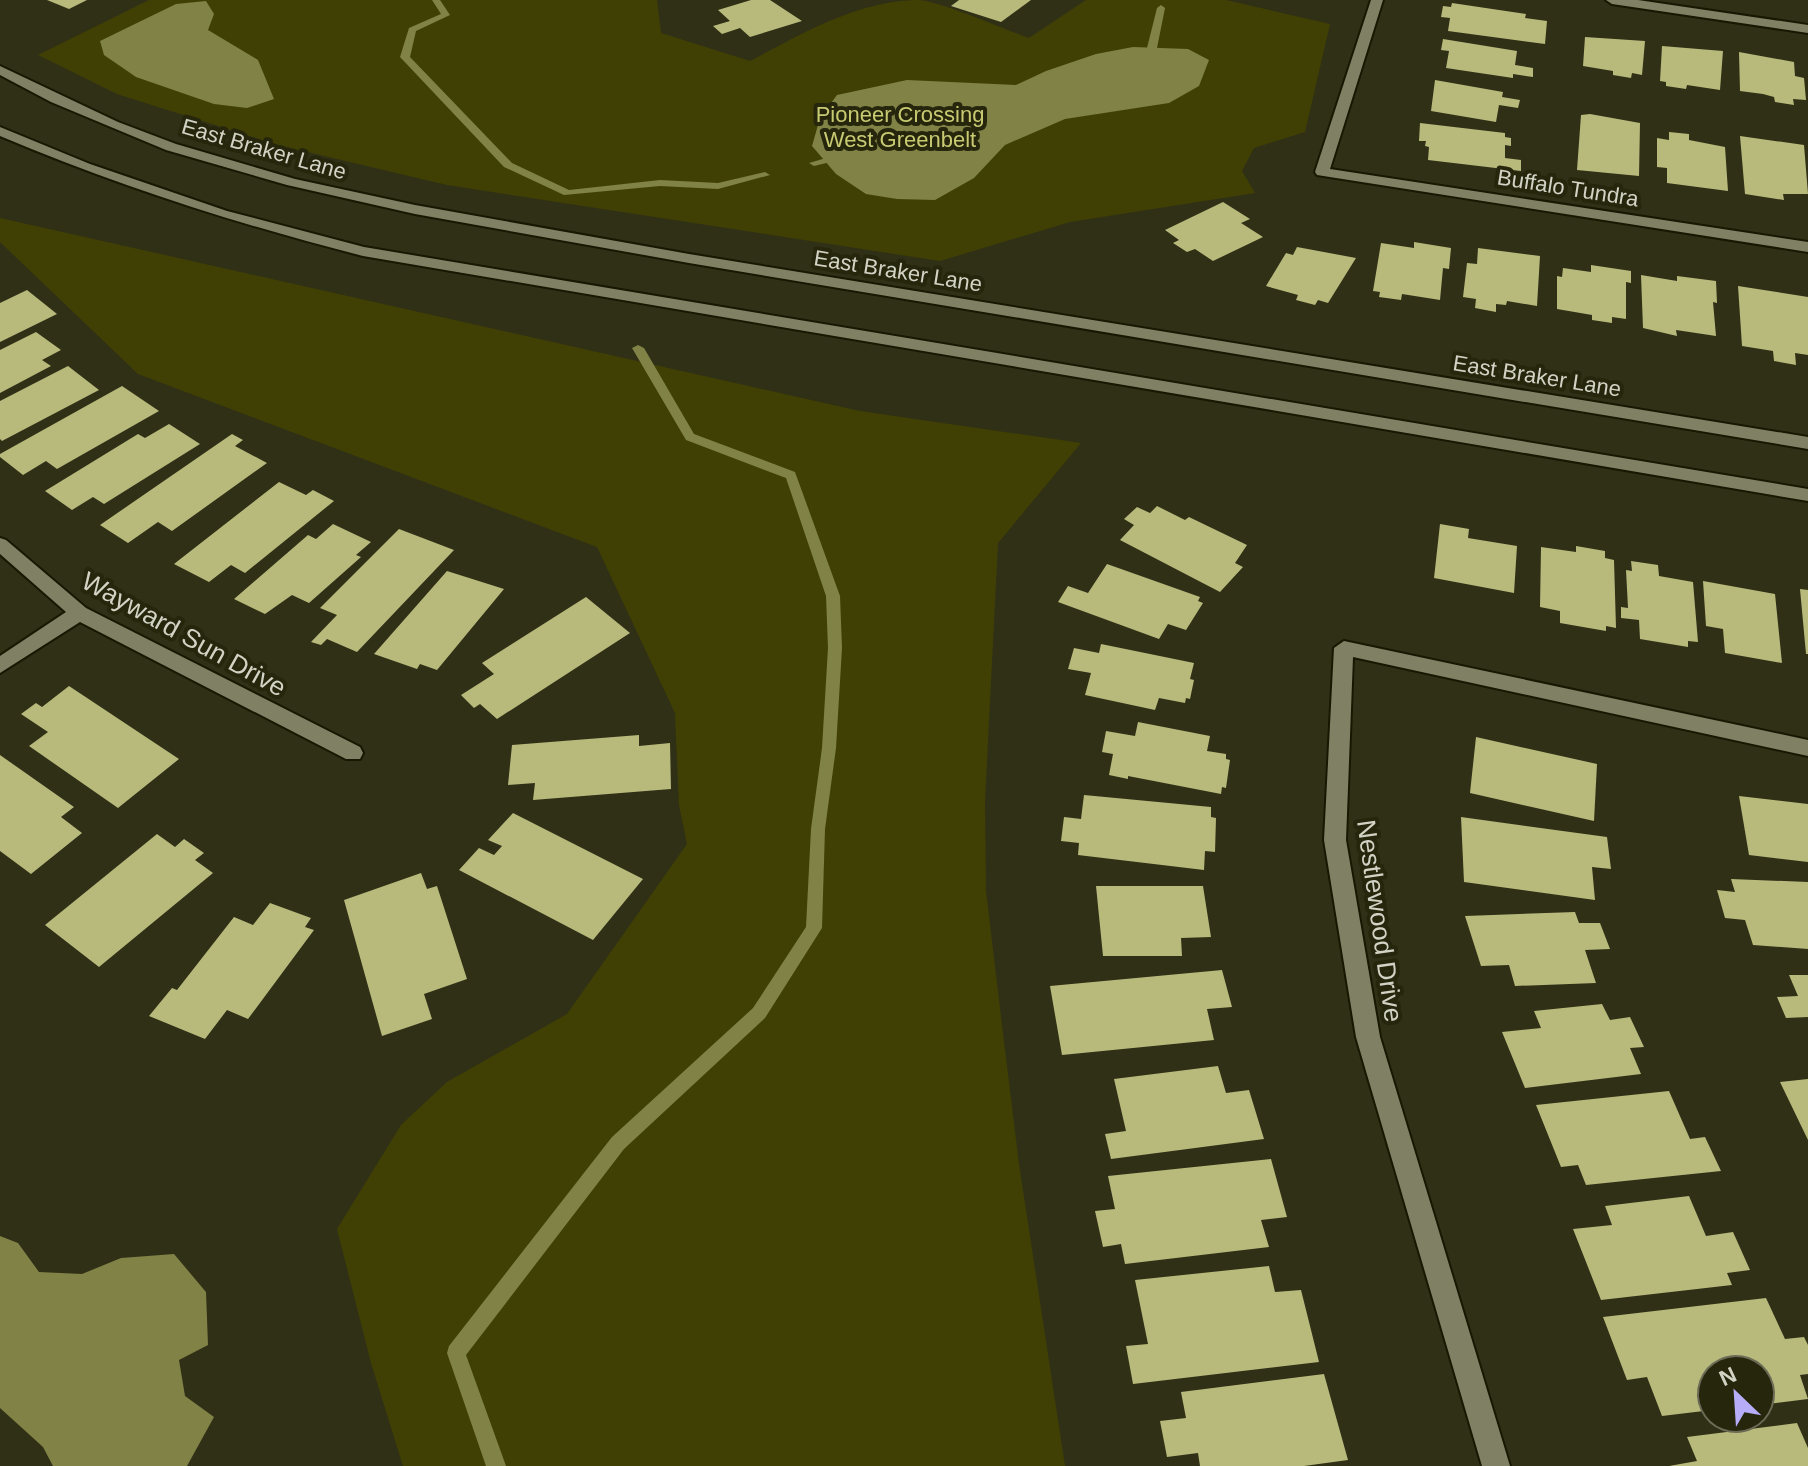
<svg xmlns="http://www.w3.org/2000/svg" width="1808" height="1466" viewBox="0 0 1808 1466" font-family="Arial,sans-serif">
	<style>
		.green { fill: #404004 }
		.water { fill: #808246 }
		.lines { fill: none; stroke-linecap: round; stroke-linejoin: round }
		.stream { fill: #808246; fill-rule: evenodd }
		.building { fill: #b8ba7c }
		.minor-casing { stroke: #181802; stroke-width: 4 }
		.minor { fill: #7f8064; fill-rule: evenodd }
		.labels { text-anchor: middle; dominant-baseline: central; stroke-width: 8; stroke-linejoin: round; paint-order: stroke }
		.far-park-label { font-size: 22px; fill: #c8ca72; stroke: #26260d }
		.far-street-label { font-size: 22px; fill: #d2d3c4; stroke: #26260d }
		.street-label { font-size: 26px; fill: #d2d3c4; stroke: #26260d }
	</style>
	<rect width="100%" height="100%" fill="#303017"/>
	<g class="green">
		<path d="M149 0H657L661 33 750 61C802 34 858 0 920 0 948 4 1000 28 1029 38L1086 0H1226L1330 24 1305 132 1254 148 1242 171 1255 193 1070 222 940 261 447 185 278 145 117 94 38 55Z"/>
		<path d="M0 218 860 411 1081 443 998 543 985 801 986 891 1005 1050 1019 1164 1065 1466H403L371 1363 337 1229 401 1125 447 1082 567 1014 687 844 679 805 675 713 597 547 138 374 0 242Z"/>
	</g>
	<g class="water">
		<path d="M206 1 214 14 208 30 258 60 274 99 247 108 214 104 136 77 104 55 100 41 176 4Z"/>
		<path d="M1133 47 1188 49 1209 60 1199 86 1169 103 1065 119 1005 145 974 178 935 200 897 199 866 194 836 174 812 146 820 118 837 95 907 80 1016 85 1046 71 1096 54Z"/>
		<path d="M0 1236 18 1243 39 1272 82 1274 121 1258 174 1254 206 1292 208 1345 179 1360 185 1396 214 1417 187 1466H53L43 1447 0 1408Z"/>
	</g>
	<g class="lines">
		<g class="stream">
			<path d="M432 0H440L450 15 416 31 410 57 512 163 569 190 660 180 718 183 765 172 770 175 718 189 660 186 564 195 504 167 400 57 409 28 441 14Z"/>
			<path d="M1161 5 1165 8 1157 48 1147 66H1141L1139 64 1147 48 1157 8Z"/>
			<path d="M843 153 848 156 847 158 814 166 809 163Z"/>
			<path d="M638 345 644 348 694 434 795 472 840 596 842 648 836 748 825 829 822 928 765 1018 624 1149 466 1355 506 1466H486L447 1353 449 1346 612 1137 753 1008 806 927 811 829 822 748 828 648 826 596 786 478 686 440 632 348Z"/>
		</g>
	</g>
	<g class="building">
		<path d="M47 0H87L69 9Z"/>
		<path d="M751 0H770L802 21 750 37 740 28 722 34 713 26 730 21 718 10Z"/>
		<path d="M959 0H1031L1001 22 951 6Z"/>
		<path d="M1452 3 1526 14 1525 18 1547 21 1545 44 1448 31 1450 18 1441 17 1443 6 1451 7Z"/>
		<path d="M1585 37 1645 41 1642 75 1632 73 1631 78 1613 75V71L1583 66Z"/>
		<path d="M1443 39 1517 51 1515 65 1533 68V77L1513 74V78L1446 68 1449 51 1441 50Z"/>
		<path d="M1662 46 1723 51 1720 90 1687 85 1686 89 1666 86V82L1660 81Z"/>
		<path d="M1739 52 1794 62 1795 76 1804 78 1806 100 1793 99 1794 105 1775 102 1774 97 1763 94 1740 91Z"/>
		<path d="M1435 80 1503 92 1502 97 1520 100 1518 108 1499 105 1496 122 1431 111Z"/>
		<path d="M1590 114 1640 123 1639 176 1577 170 1581 115Z"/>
		<path d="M1420 123 1505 133V137L1511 138V146L1505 145V158L1521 160V171L1428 160 1429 147 1425 146 1426 141H1419Z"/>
		<path d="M1669 132 1689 134V140L1725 147 1728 191 1667 183V168L1657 167V138L1669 140Z"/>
		<path d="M1740 136 1804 145 1808 194H1783L1784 200 1745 194Z"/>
		<path d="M1223 202 1250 219 1241 223 1263 237 1213 261 1195 249 1187 252 1173 243 1179 240 1165 230Z"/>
		<path d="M1414 242 1451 248 1449 269 1443 268 1440 300 1402 294 1401 300 1379 297 1380 292 1373 291 1381 243 1414 248Z"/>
		<path d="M1297 247 1356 258 1328 303 1318 300 1315 305 1296 300 1298 295 1266 286 1286 253 1293 255Z"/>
		<path d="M1478 248 1540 256 1537 306 1507 301 1506 305 1496 304V312L1475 308 1476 299 1463 297 1467 263 1477 264Z"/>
		<path d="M1591 265 1631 271V283L1626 282V319L1612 317V323L1592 320V315L1557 309V276L1562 277 1563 268 1591 272Z"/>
		<path d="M1641 275 1677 281V276L1716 281 1717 303 1713 302 1716 336 1676 330 1677 336 1643 328Z"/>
		<path d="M1738 286 1808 297V355L1795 353 1796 365 1774 361 1773 351 1742 346Z"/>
		<path d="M27 290 57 314 0 342V303Z"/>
		<path d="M36 332 61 350 42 360 51 366 0 393V350Z"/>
		<path d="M68 366 99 390 2 441 0 439V401Z"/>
		<path d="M122 386 159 411 57 469 46 461 23 475 0 457V454Z"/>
		<path d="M169 424 200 444 104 504 93 497 72 510 45 491 138 434 145 438Z"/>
		<path d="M232 434 243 440 235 446 267 463 172 531 158 522 128 543 100 525Z"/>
		<path d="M279 482 306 495 313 490 334 501 245 573 231 565 209 582 174 564Z"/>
		<path d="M1157 506 1185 520 1189 517 1247 545 1235 563 1243 567 1220 592 1120 540 1134 525 1124 519 1137 507 1150 513Z"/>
		<path d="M333 524 371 542 356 555 361 557 309 603 292 595 265 614 234 599 308 535 316 539Z"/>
		<path d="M1440 524 1469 529 1468 538 1517 546 1514 593 1434 578Z"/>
		<path d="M399 529 454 550 357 652 327 639 321 645 311 642 337 615 320 608Z"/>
		<path d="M1576 546 1605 551V558L1614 560 1616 628 1606 626V631L1560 623V611L1540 607 1541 547 1576 552Z"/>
		<path d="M1631 561 1658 565 1659 576 1693 582 1698 642 1688 641V647L1640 639 1639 620 1621 618V607L1628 608 1626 570 1632 571Z"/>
		<path d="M1107 564 1200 597 1198 601 1203 603 1186 630 1168 624 1159 639 1058 602 1068 586 1088 593Z"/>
		<path d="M447 571 504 589 437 670 420 664 417 669 374 654Z"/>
		<path d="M1703 581 1775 594 1782 663 1725 653 1723 629 1706 626Z"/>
		<path d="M1800 589 1808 590V654H1806Z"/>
		<path d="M586 597 630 633 497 719 480 704 474 708 461 695 494 674 482 663Z"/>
		<path d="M1101 644 1194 663 1190 679 1194 680 1190 699 1186 698 1185 703 1159 698 1155 710 1085 695 1091 673 1068 669 1074 648 1099 653Z"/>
		<path d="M69 686 179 759 118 808 29 746 48 732 21 714 36 703 42 707Z"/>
		<path d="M1138 722 1210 736 1207 751 1226 754V759L1230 760 1226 788 1222 787 1221 794 1128 776V779L1109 775 1113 754 1102 752 1106 731 1135 736Z"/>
		<path d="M639 735V746L670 743 671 789 533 800 535 783 508 785 512 745Z"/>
		<path d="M1476 737 1597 764 1594 821 1470 793Z"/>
		<path d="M0 755 74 807 61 817 82 833 31 874 0 851Z"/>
		<path d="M1084 795 1211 807V817L1216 818 1215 852 1205 851 1204 870 1078 855 1079 843 1061 841 1064 817 1081 819Z"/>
		<path d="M1739 796 1808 804V862L1749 855Z"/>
		<path d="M513 813 643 879 593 940 459 870 479 848 494 855 502 846 488 840Z"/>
		<path d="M1461 817 1607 837 1611 869 1592 867 1595 900 1464 882Z"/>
		<path d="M157 834 175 847 184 839 204 853 195 860 213 873 99 967 45 925Z"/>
		<path d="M421 873 427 889 437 886 467 979 424 994 432 1019 382 1036 344 900Z"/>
		<path d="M1731 879 1808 882V949L1753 945 1745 920 1725 918 1717 890 1735 892Z"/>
		<path d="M1096 886H1203L1211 937 1181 938 1182 956H1103Z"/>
		<path d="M270 903 311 918 305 927 314 930 248 1019 227 1010 205 1039 149 1016 172 988 177 990 234 917 253 925Z"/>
		<path d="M1575 912 1579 923H1600L1610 949 1585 950 1596 983 1515 986 1509 965 1481 966 1465 916Z"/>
		<path d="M1222 970 1232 1007 1207 1009 1214 1040 1062 1055 1050 986Z"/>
		<path d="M1789 975H1808V1017L1786 1018 1777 997 1798 996Z"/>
		<path d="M1602 1004 1610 1020 1630 1017 1644 1047 1630 1048 1641 1074 1525 1088 1502 1032 1541 1028 1534 1011Z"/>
		<path d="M1218 1066 1226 1093 1249 1090 1264 1139 1111 1159 1105 1134 1126 1131 1114 1079Z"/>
		<path d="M1808 1079V1140L1780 1082Z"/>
		<path d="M1669 1091 1690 1139 1705 1137 1721 1171 1586 1185 1578 1165 1561 1167 1536 1105Z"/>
		<path d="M1271 1159 1287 1217 1261 1220 1269 1247 1125 1264 1121 1244 1103 1247 1095 1211 1115 1209 1108 1176Z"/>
		<path d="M1689 1196 1706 1236 1733 1232 1750 1270 1727 1273 1732 1285 1601 1300 1573 1229 1612 1225 1605 1206Z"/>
		<path d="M1269 1266 1275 1292 1301 1290 1319 1362 1133 1384 1126 1346 1148 1344 1135 1280Z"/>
		<path d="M1766 1298 1785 1339 1804 1337 1808 1345V1374L1800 1375 1808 1399 1760 1405V1370H1712V1410L1662 1416 1647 1377 1627 1380 1603 1317Z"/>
		<path d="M1324 1374 1348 1460 1304 1466H1200L1198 1453 1167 1457 1160 1421 1186 1418 1181 1392Z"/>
		<path d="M1797 1423 1808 1448V1466H1669L1697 1461 1687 1437Z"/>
	</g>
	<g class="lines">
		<g class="minor-casing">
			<g id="minor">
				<path d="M1371 0H1383L1330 169 1808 242V252L1317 175 1315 172Z"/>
				<path d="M1606 0H1638L1808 25V33L1612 4Z"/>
				<path d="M0 66 118 122 176 144 295 179 415 205 689 254 1808 437V449L689 263 415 214 287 185 166 150 51 102 0 75Z"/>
				<path d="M0 127 90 164 227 211 364 247 1808 489V501L363 256C238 224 118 186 0 136Z"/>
				<path d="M0 538 6 540 86 608 360 747 363 753 360 759H346L80 622 0 673V656L66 612 0 554Z"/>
				<path d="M1344 641 1808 740V756L1353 657 1346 840 1380 1037 1510 1466H1482L1356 1037 1324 840 1334 648Z"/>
			</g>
		</g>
		<use href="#minor" class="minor"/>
	</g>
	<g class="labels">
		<g class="far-park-label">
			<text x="900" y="114">Pioneer Crossing<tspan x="900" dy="25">West Greenbelt</tspan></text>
		</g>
		<g class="far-street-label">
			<text transform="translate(264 149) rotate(16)">East Braker Lane</text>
			<text transform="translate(1568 188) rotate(9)">Buffalo Tundra</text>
			<text transform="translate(898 271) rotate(9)">East Braker Lane</text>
			<text transform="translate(1537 376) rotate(9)">East Braker Lane</text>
		</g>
		<g class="street-label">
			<text transform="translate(184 634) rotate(29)">Wayward Sun Drive</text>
			<text transform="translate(1380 921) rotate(82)">Nestlewood Drive</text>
		</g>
	</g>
	<g transform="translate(1736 1394) rotate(335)"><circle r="38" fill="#26260d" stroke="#6b6b56" stroke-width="2"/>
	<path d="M0-6L14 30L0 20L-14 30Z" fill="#b6acf8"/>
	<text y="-12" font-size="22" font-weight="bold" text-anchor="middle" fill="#d2d3c4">N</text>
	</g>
</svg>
